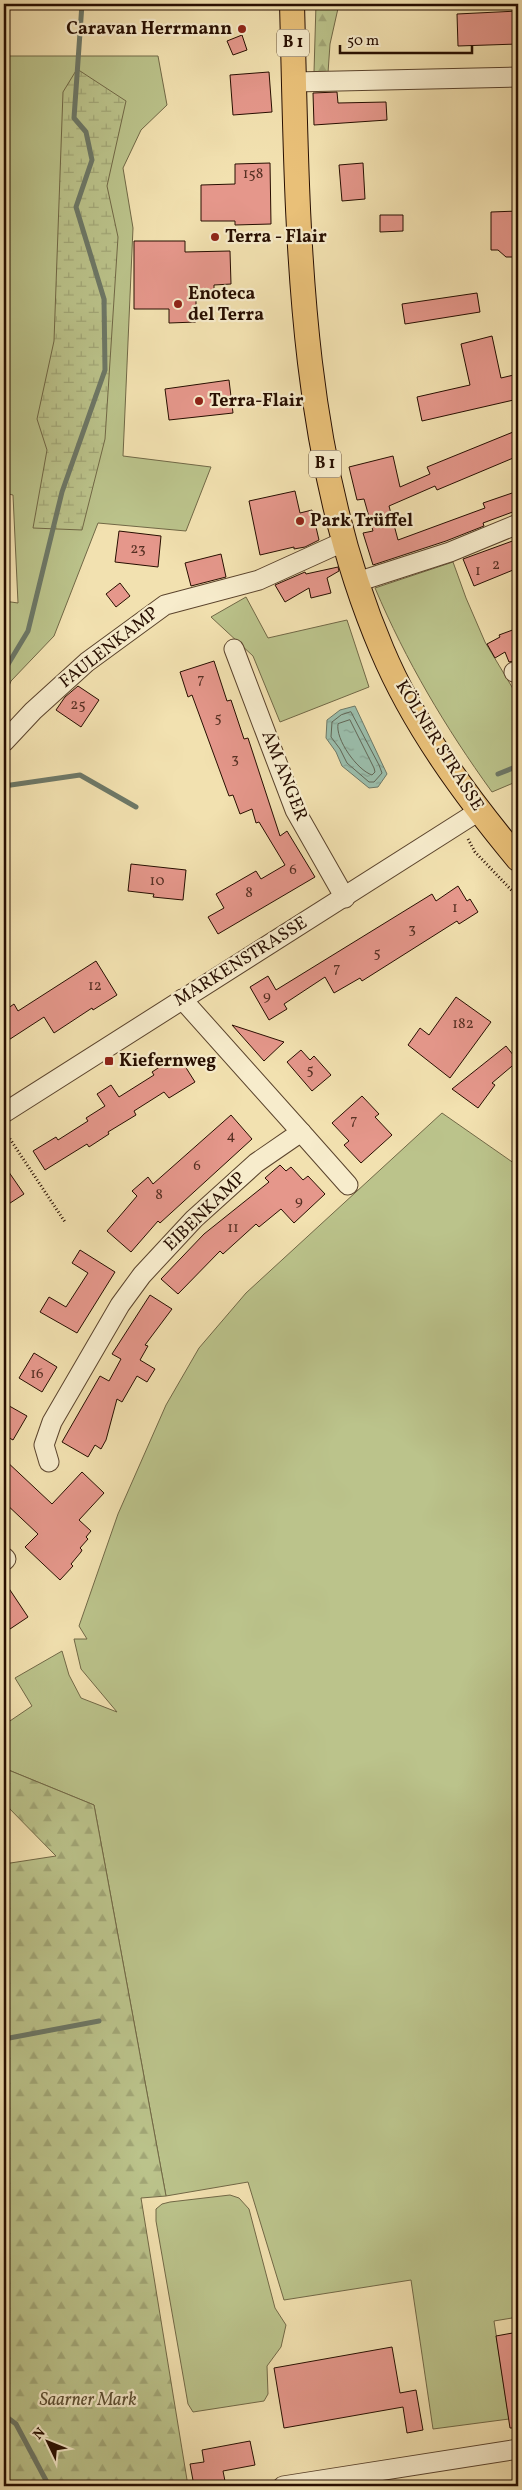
<svg xmlns="http://www.w3.org/2000/svg" width="522" height="2490" viewBox="0 0 522 2490" font-family="Vollkorn,serif">
	<style>
		.green { fill: #bbc38b; stroke: #716846 }
		.forest { fill: url(#forest-firs); stroke: #716846 }
		.wetland { fill: url(#wetland-marsh); stroke: #716846 }
		.water { fill: url(#water-ripples); stroke: #6d7867 }
		.lines { fill: none; stroke-linecap: round; stroke-linejoin: round }
		.shore { stroke: #616656; stroke-width: 1 }
		.stream { stroke: #6d7867; stroke-width: 5 }
		.building { fill: #e5978b; stroke: #270e00 }
		.minor-casing { stroke: #5a432c; stroke-width: 21 }
		.major-casing { stroke: #270e00; stroke-width: 26 }
		.path { stroke: #270e00; stroke-width: 3; stroke-dasharray: 1 2.5; stroke-linecap: butt }
		.minor { stroke: #f7eccc; stroke-width: 19 }
		.major { stroke: #e9c078; stroke-width: 24 }
		.poi-dot { fill: #8f2418; stroke: #f7eccc; stroke-width: 2 }
		.labels { text-anchor: middle; dominant-baseline: central; stroke-width: 4.5; stroke-linejoin: round; paint-order: stroke }
		.number-label { font-size: 15px; fill: #563023 }
		.shield { fill: #f7eccc; stroke: #65513d; stroke-width: 1 }
		.shield-label { font-size: 16px; font-weight: bold; fill: #270e00 }
		.poi-label { font-size: 18px; font-weight: bold; fill: #270e00; stroke: #f7eccc; text-anchor: start }
		.street-label { font-size: 18px; fill: #270e00; stroke: #f7eccc }
		.park-label { font-size: 18px; font-style: italic; fill: #5b4d31; stroke: #f7eccc }
	</style>
	<defs>
		<pattern id="forest-firs" width="22" height="20" patternUnits="userSpaceOnUse" patternTransform="scale(1.25)"><rect width="22" height="20" fill="#bbc38b"/><path d="M5 1l3.5 6h-7zM16 11l3.5 6h-7z" fill="#a1a676"/></pattern>
		<pattern id="wetland-marsh" width="20" height="14" patternUnits="userSpaceOnUse" patternTransform="scale(1.25)"><rect width="20" height="14" fill="#bbc38b"/><path d="M1 5h8M5 5V1M11 12h8M15 12V8" fill="none" stroke="#a1a676"/></pattern>
		<pattern id="water-ripples" width="26" height="14" patternUnits="userSpaceOnUse" patternTransform="scale(1.25)"><rect width="26" height="14" fill="#9bbeac"/><path d="M2 4q2-2 4 0t4 0M15 11q2-2 4 0t4 0" fill="none" stroke="#86a292"/></pattern>
	</defs>
	<rect width="100%" height="100%" fill="#f2e1b0"/>
	<filter id="stains"><feTurbulence type="fractalNoise" baseFrequency=".004" numOctaves="4"/><feColorMatrix values="0 0 0 0 .2 0 0 0 0 .09 0 0 0 0 .02 0 0 0 .5 -.17"/></filter>
	<radialGradient id="worn" r=".72"><stop offset=".6" stop-color="#630" stop-opacity="0"/><stop offset="1" stop-color="#630" stop-opacity=".3"/></radialGradient>
	<g class="green">
		<path d="M4 56H158L167 105 141 130 123 168 133 228 123 456 211 467 186 531 98 523 54 636 11 681 4 698V601L18 603 13 495 4 493Z"/>
		<path d="M453 562 466 598 485 642 518 697V781L492 792C445 727 406 661 375 588Z"/>
		<path d="M246 597 268 638 347 620 369 687 280 722 253 656 211 617Z"/>
		<path d="M442 1113 518 1166V2317L494 2321 509 2419 433 2429 411 2280 284 2300 248 2182 166 2196 94 1805 6 1769 4 1765V1725L32 1706 15 1678 62 1651 69 1675 81 1698 117 1712 81 1669 74 1639H87L79 1626 118 1514 166 1405 199 1348 246 1293Z"/>
		<path d="M230 2195 239 2198 249 2209 275 2308 286 2325 281 2347 267 2366 268 2394 264 2401 193 2412 188 2404 156 2221V2209L162 2204 170 2202Z"/>
	</g>
	<g class="forest">
		<path d="M316 4H339L330 44 328 73 314 72Z"/>
		<path d="M4 1765 6 1769 94 1805 166 2196 141 2198 188 2486H4V1864L56 1856 4 1803Z"/>
	</g>
	<path class="wetland" d="M77 69 126 101 107 186 118 237 105 439 82 530 33 528 47 450 37 419 54 341 63 92Z"/>
	<path class="water" d="M355 706 387 774 378 787 369 788 342 766 336 752 326 738 327 720 340 710Z"/>
	<g class="lines">
		<g class="shore">
			<path d="M351 712 379 765 382 773 374 782H369L347 763 340 749 331 737 332 722 341 715Z"/>
			<path d="M350 720 374 768 375 772 372 775C357 770 335 739 338 724Z"/>
		</g>
		<g class="stream">
			<path d="M4 671 28 631 62 492 105 370 104 299 76 207 92 160 86 132 74 118 82 4"/>
			<path d="M498 774 518 766"/>
			<path d="M4 786 80 775 136 807"/>
			<path d="M4 2039 99 2021"/>
			<path d="M4 2415 16 2424 49 2486"/>
		</g>
	</g>
	<g class="building">
		<path d="M518 11V44L458 46 457 14Z"/>
		<path d="M242 35 247 50 233 55 227 41Z"/>
		<path d="M269 72 272 112 233 115 230 75Z"/>
		<path d="M337 92 338 103 386 102 387 120 314 125 313 93Z"/>
		<path d="M270 163 271 224 235 225V221H201V185L235 184V164Z"/>
		<path d="M363 163 365 199 342 201 339 165Z"/>
		<path d="M518 211V250L513 257H506L498 250H491V212Z"/>
		<path d="M380 215H403V231L380 232Z"/>
		<path d="M134 241H185V252L230 251 231 284 214 285V293H196V322L169 323V309H134Z"/>
		<path d="M477 293 480 312 405 324 402 304Z"/>
		<path d="M492 336 501 378 518 374V399L422 421 417 397 470 385 461 344Z"/>
		<path d="M229 380 233 413 169 420 165 389Z"/>
		<path d="M518 430V456L437 490 435 486 389 506 398 540 485 508 483 503 518 491V510L483 523 484 526 446 541 373 565 363 533 373 531 364 499 357 500 349 467 393 456 400 487 430 474 427 467Z"/>
		<path d="M295 491 300 513 312 510 319 540 305 547 294 549V547L260 555 249 501Z"/>
		<path d="M119 531 161 536 158 567 115 562Z"/>
		<path d="M518 539V568L474 586 463 559Z"/>
		<path d="M221 554 226 577 191 586 185 563Z"/>
		<path d="M338 567 339 571 327 578 331 593 311 598 309 588 285 602 275 585 305 572 306 574Z"/>
		<path d="M120 583 130 596 116 607 106 594Z"/>
		<path d="M518 628V660L509 662 505 652 495 658 487 644 500 637 499 635Z"/>
		<path d="M214 661 227 701 231 700 244 739 248 738 280 836 287 831 315 877 218 934 208 917 224 908 216 894 256 871 261 879 285 865 259 822 256 823 252 809 240 814 233 795 229 796 192 695 188 697 180 672Z"/>
		<path d="M78 686 99 700 81 727 56 710 65 697Z"/>
		<path d="M131 864 186 870 183 900 153 897 154 894 128 891Z"/>
		<path d="M458 886 467 901 470 899 478 912 459 924 457 921 362 981 360 978 334 993 325 977 284 1004 287 1009 269 1020 250 987 268 976 276 990 432 894 436 901Z"/>
		<path d="M96 961 117 995 93 1010 92 1008 54 1033 44 1017 4 1043V1011L14 1004 18 1011Z"/>
		<path d="M456 997 491 1022 450 1078 408 1045 420 1028 429 1035Z"/>
		<path d="M232 1025 284 1042 264 1061Z"/>
		<path d="M506 1046 518 1061 492 1083 495 1085 478 1108 452 1089Z"/>
		<path d="M301 1050 310 1060 314 1056 331 1075 312 1091 287 1062Z"/>
		<path d="M178 1055 195 1082 169 1098 164 1092 134 1111 136 1115 108 1132 109 1134 89 1147 87 1144 45 1170 33 1151 56 1137 58 1140 88 1121 86 1118 105 1106 97 1094 111 1085 119 1097 154 1075 152 1072Z"/>
		<path d="M362 1096 379 1114 375 1117 392 1135 361 1163 344 1145 349 1141 332 1123Z"/>
		<path d="M231 1115 252 1139 160 1223 158 1221 131 1252 107 1231 137 1196 132 1191 148 1177 153 1184Z"/>
		<path d="M4 1165 24 1194 4 1207Z"/>
		<path d="M280 1165 286 1171 291 1167 303 1180 308 1176 325 1194 294 1223 281 1209 259 1227 256 1224 223 1254 220 1251 178 1294 161 1279 204 1234 269 1182 265 1178Z"/>
		<path d="M80 1250 115 1272 77 1333 40 1312 49 1297 66 1307 88 1273 72 1263Z"/>
		<path d="M150 1295 172 1309 145 1345 148 1346 140 1360 155 1369 147 1382 137 1376 122 1402 117 1399 106 1440 101 1449 95 1445 88 1457 62 1442 100 1376 109 1381 121 1359 112 1354Z"/>
		<path d="M34 1353 57 1367 42 1392 19 1378Z"/>
		<path d="M4 1403 27 1416 13 1440 4 1435Z"/>
		<path d="M4 1459 52 1504 82 1472 104 1493 79 1520 91 1531 86 1537 88 1539 80 1548 82 1550 81 1552 71 1564 73 1566 60 1580 25 1547 38 1534 4 1502Z"/>
		<path d="M4 1581 28 1617 10 1629 4 1620Z"/>
		<path d="M518 2332V2428H510L496 2336Z"/>
		<path d="M392 2347 400 2393 416 2390 423 2430 407 2433 403 2407 284 2428 274 2368Z"/>
		<path d="M250 2441 255 2465 223 2471 226 2486H194L190 2464 204 2462 202 2450Z"/>
	</g>
	<g class="lines">
		<g class="minor-casing">
			<g id="minor">
				<path d="M294 82 518 77"/>
				<path d="M357 582 450 552 518 524"/>
				<path d="M234 649 295 810 345 898"/>
				<path d="M514 672 518 671"/>
				<path d="M4 742 33 711 87 662 165 605 259 580 345 541"/>
				<path d="M4 1113 479 811"/>
				<path d="M301 1132 348 1185"/>
				<path d="M49 1462 44 1445 52 1422 120 1305 142 1275 194 1219 256 1163 301 1132 182 999"/>
				<path d="M4 1557 6 1559 4 1561"/>
				<path d="M283 2486 518 2449"/>
			</g>
		</g>
		<g class="major-casing">
			<path id="major" d="M292 4C298 221 295 446 382 650 414 726 465 795 518 859"/>
		</g>
		<g class="path">
			<path d="M468 839 475 852 518 897"/>
			<path d="M4 1130 65 1222"/>
		</g>
		<use href="#minor" class="minor"/>
		<use href="#major" class="major"/>
	</g>
	<g class="poi-dot">
		<circle cx="242" cy="29" r="5"/>
		<circle cx="215" cy="237" r="5"/>
		<circle cx="178" cy="304" r="5"/>
		<circle cx="199" cy="401" r="5"/>
		<circle cx="300" cy="521" r="5"/>
		<rect x="104" y="1056" width="10" height="10" rx="2.5"/>
	</g>
	<g class="labels">
		<g class="number-label">
			<text x="253" y="174">158</text>
			<text x="138" y="549">23</text>
			<text x="496" y="565">2</text>
			<text x="478" y="571">1</text>
			<text x="201" y="679">7</text>
			<text x="78" y="705">25</text>
			<text x="218" y="718">5</text>
			<text x="235" y="759">3</text>
			<text x="293" y="870">6</text>
			<text x="157" y="881">10</text>
			<text x="249" y="893">8</text>
			<text x="455" y="908">1</text>
			<text x="412" y="929">3</text>
			<text x="377" y="953">5</text>
			<text x="337" y="968">7</text>
			<text x="95" y="986">12</text>
			<text x="267" y="996">9</text>
			<text x="463" y="1024">182</text>
			<text x="310" y="1070">5</text>
			<text x="354" y="1120">7</text>
			<text x="231" y="1136">4</text>
			<text x="197" y="1166">6</text>
			<text x="159" y="1195">8</text>
			<text x="299" y="1201">9</text>
			<text x="233" y="1228">11</text>
			<text x="37" y="1374">16</text>
		</g>
		<g class="shield">
			<rect x="277" y="29.5" width="32" height="27" rx="4"/>
			<rect x="309" y="450.5" width="32" height="27" rx="4"/>
		</g>
		<g class="shield-label">
			<text x="293" y="43">B 1</text>
			<text x="325" y="464">B 1</text>
		</g>
		<g class="poi-label">
			<text x="232" y="29" text-anchor="end">Caravan Herrmann</text>
			<text x="225" y="237">Terra - Flair</text>
			<text x="188" y="294">Enoteca<tspan x="188" dy="21">del Terra</tspan></text>
			<text x="209" y="401">Terra-Flair</text>
			<text x="310" y="521">Park Trüffel</text>
			<text x="119" y="1061">Kiefernweg</text>
		</g>
		<g class="street-label">
			<text transform="translate(109 648) rotate(-38)">FAULENKAMP</text>
			<text transform="translate(439 746) rotate(58)">KÖLNER STRASSE</text>
			<text transform="translate(284 776) rotate(68)">AM ANGER</text>
			<text transform="translate(241 962) rotate(-32)">MARKENSTRASSE</text>
			<text transform="translate(205 1212) rotate(-44)">EIBENKAMP</text>
		</g>
		<g class="park-label">
			<text x="88" y="2400">Saarner Mark</text>
		</g>
	</g>
	<rect width="522" height="2490" fill="none" stroke="#f2e1b0" stroke-width="20"/>
	<rect x="5" y="5" width="512" height="2480" fill="none" stroke="#270e00" stroke-width="2.5"/>
	<rect x="10" y="10" width="502" height="2470" fill="none" stroke="#270e00"/>
	<g transform="translate(48 2442) rotate(313)" stroke="#f7eccc" stroke-width="4" paint-order="stroke">
	<path d="M0-4L9 19L0 12L-9 19Z" fill="#270e00"/>
	<text y="-8" font-size="14" font-weight="bold" text-anchor="middle" fill="#270e00">N</text>
	</g>
	<path d="M340 45v8h132v-8" fill="none" stroke="#270e00" stroke-width="2.5"/>
	<text x="347" y="45" font-size="15" fill="#270e00" stroke="#f7eccc" stroke-width="4" paint-order="stroke">50 m</text>
	<rect width="100%" height="100%" filter="url(#stains)"/>
	<rect width="100%" height="100%" fill="url(#worn)"/>
</svg>
